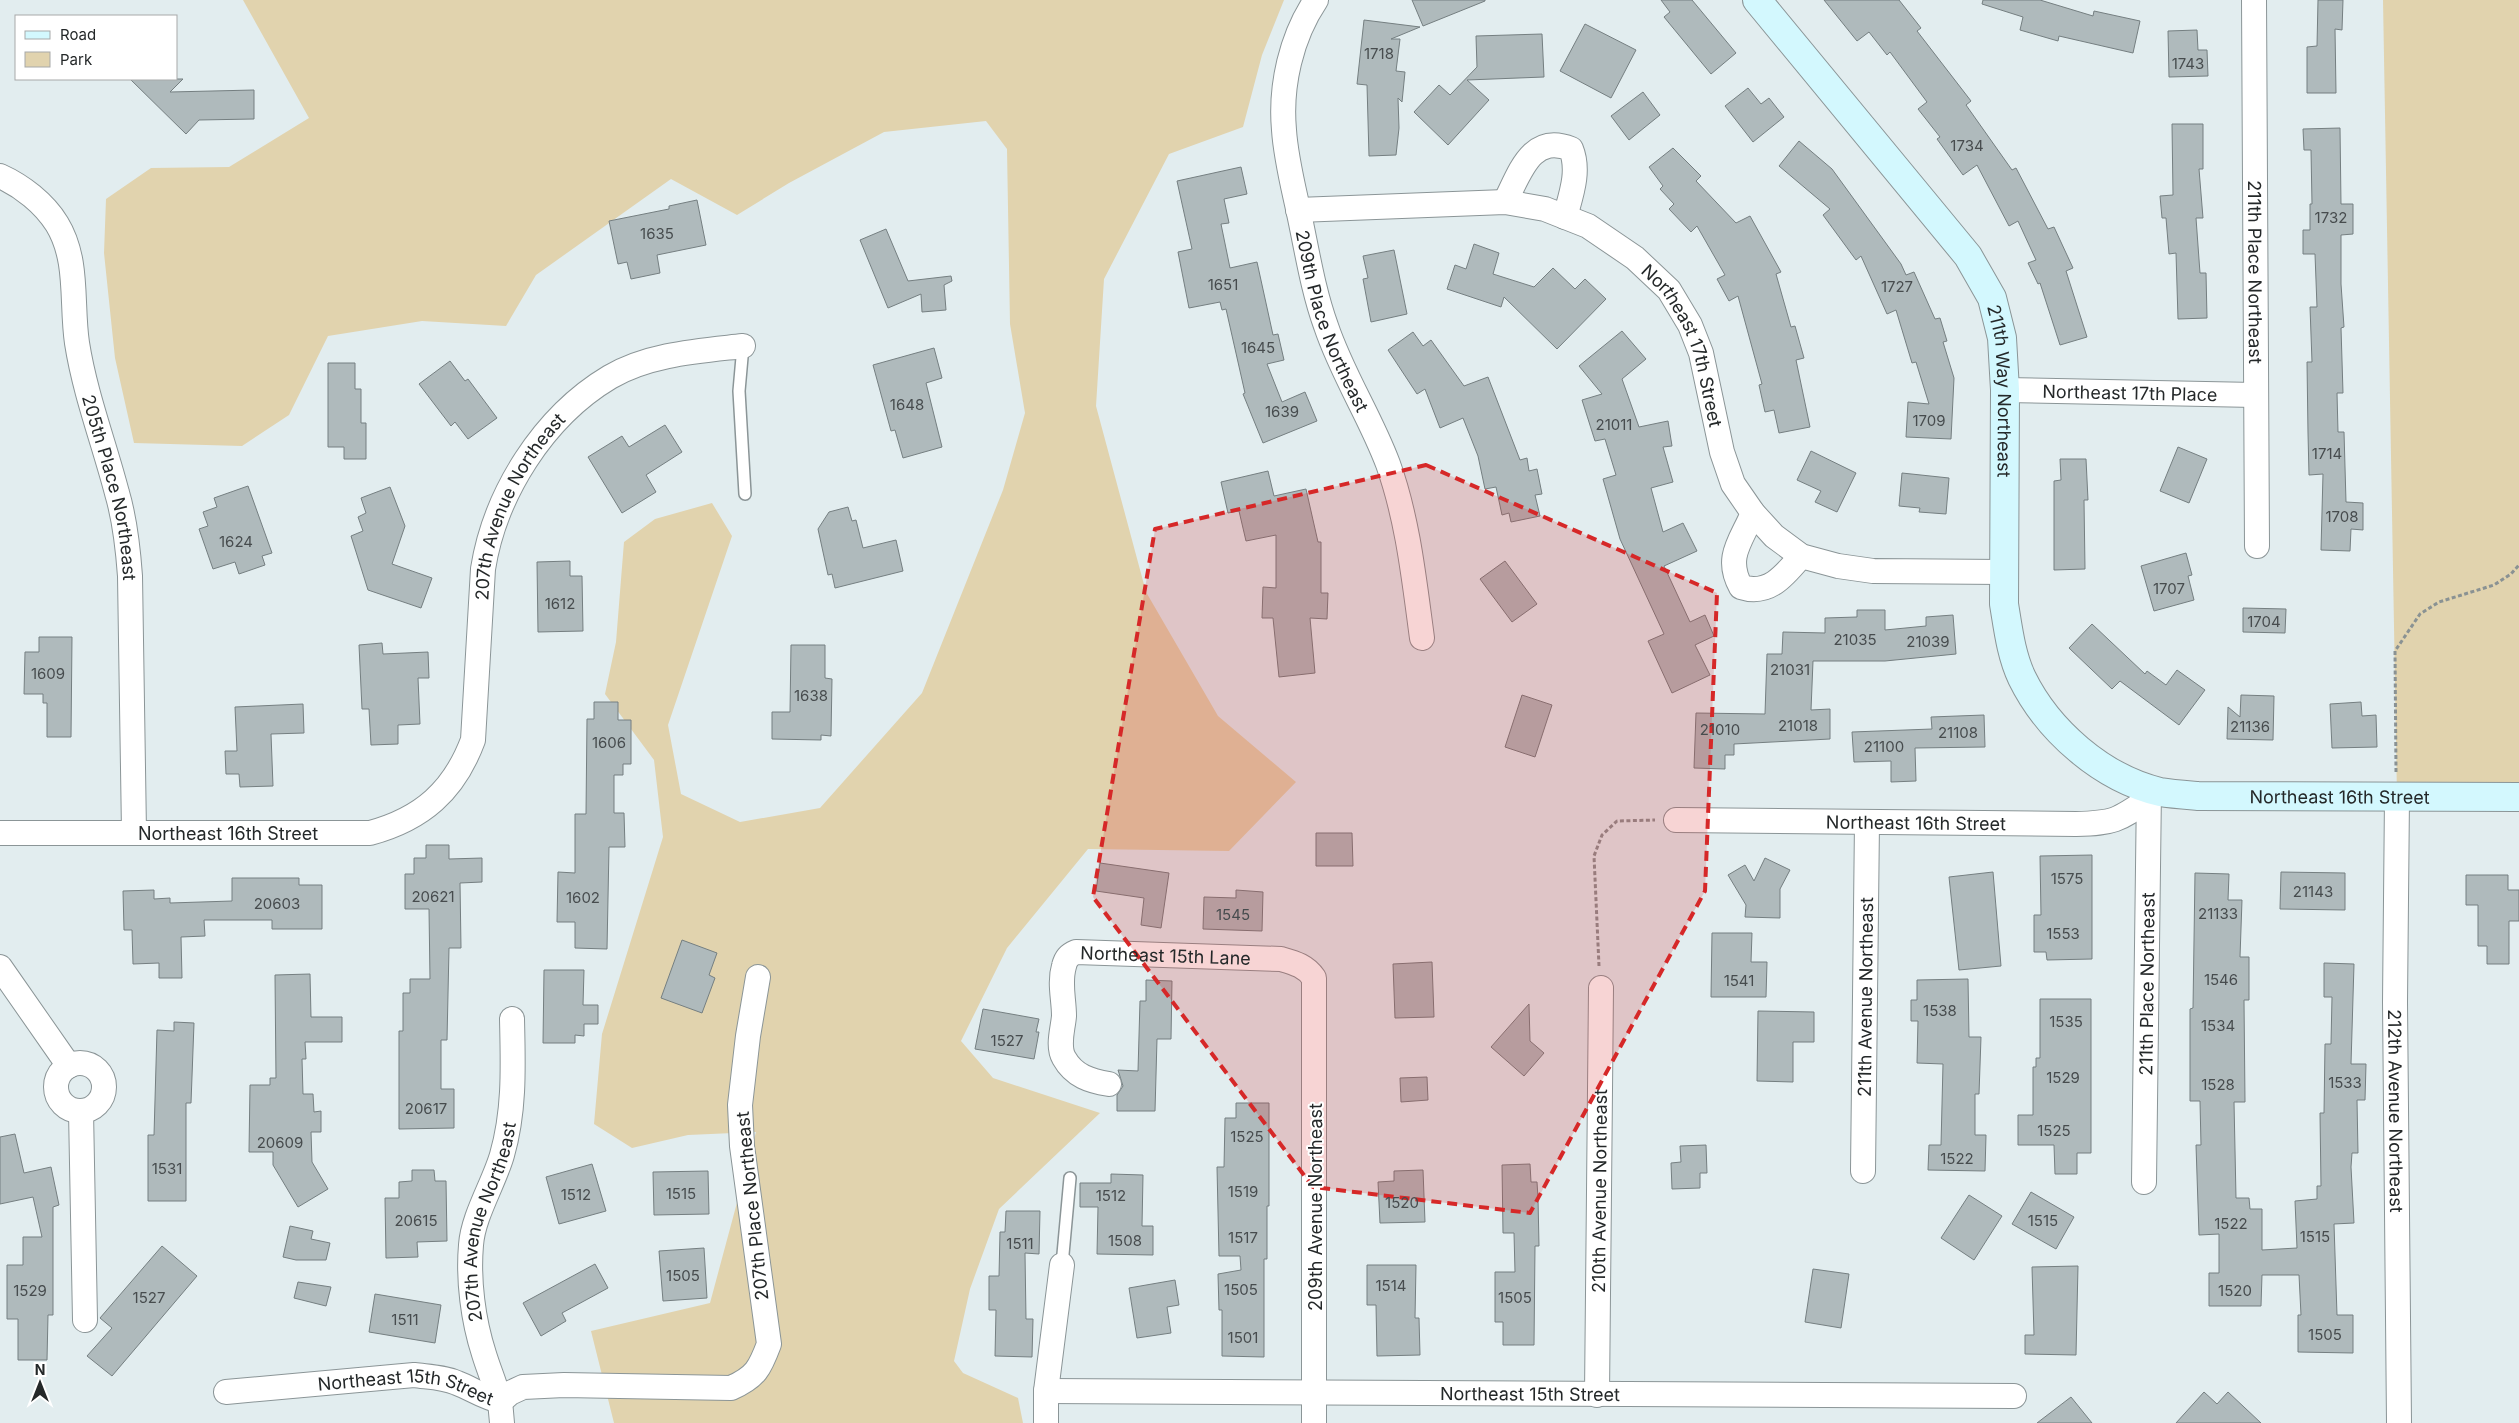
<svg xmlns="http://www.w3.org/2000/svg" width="2519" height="1423" viewBox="0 0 2519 1423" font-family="Inter,sans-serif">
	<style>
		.green { fill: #e1d3ae }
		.building { fill: #afbabc; stroke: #757f81 }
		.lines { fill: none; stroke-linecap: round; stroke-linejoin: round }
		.lane-casing { stroke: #8b9597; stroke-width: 14 }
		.street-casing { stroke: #8b9597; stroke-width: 26 }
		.secondary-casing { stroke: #8b9597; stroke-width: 30 }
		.path { stroke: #8a9293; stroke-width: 3; stroke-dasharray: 4 2.5; stroke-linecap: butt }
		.lane { stroke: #fff; stroke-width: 11 }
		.street { stroke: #fff; stroke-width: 24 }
		.secondary { stroke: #d3f8fe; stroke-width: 28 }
		.marked { fill: #d62828; fill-opacity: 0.2; stroke: #d62828; stroke-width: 4; stroke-dasharray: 10 6; stroke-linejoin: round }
		.labels { text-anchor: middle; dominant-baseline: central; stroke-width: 4; stroke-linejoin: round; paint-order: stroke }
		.number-label { font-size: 15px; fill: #474c4e }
		.street-label { font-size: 18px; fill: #242829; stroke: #fff }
	</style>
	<rect width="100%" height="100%" fill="#e2edef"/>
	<g class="green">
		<path d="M243 0H1284L1262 55 1243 127 1169 154 1104 279 1096 406 1146 592 1218 716 1296 782 1229 851 1088 849 1007 948 961 1041 993 1078 1100 1113 999 1209 970 1289 954 1361 963 1373 1018 1398 1023 1423H614L591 1331 710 1303 756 1132 688 1135 632 1148 594 1124 602 1034 663 837 654 760 605 694 616 642 624 542 655 519 712 503 732 536 668 725 681 794 740 822 820 808 922 693 1003 490 1025 413 1010 324 1007 149 986 121 884 132 789 183 737 215 671 179 536 275 506 326 422 321 328 336 289 415 242 446 134 443 115 358 104 253 106 199 151 168 229 167 309 118Z"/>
		<path d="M2383 0H2519V797H2397Z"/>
	</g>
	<g class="building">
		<path d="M1412 0H1485V1L1423 26Z"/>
		<path d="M1661 0H1692L1736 53 1711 74 1664 17 1670 12Z"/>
		<path d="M1824 0H1899L1921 28 1917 31 1971 101 1966 105 2012 170 2016 168 2048 229 2054 227 2073 268 2066 271 2087 337 2060 345 2040 283 2038 284 2028 263 2036 260 2018 221 2009 226 1977 165 1963 175 1937 139 1940 137 1918 109 1927 102 1890 52 1887 55 1869 32 1857 41Z"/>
		<path d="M1983 0H2040L2093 16 2094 11 2140 21 2133 53 2059 36 2058 41 2020 30 2023 17 1982 4Z"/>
		<path d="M2318 0H2343L2342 30 2335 29 2336 93H2307V47L2317 46Z"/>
		<path d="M1364 20 1420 27 1391 39H1400L1396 71 1405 72 1402 102 1398 98 1399 128 1396 155 1369 156 1367 85 1357 84Z"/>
		<path d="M1585 24 1636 50 1611 98 1560 71Z"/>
		<path d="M2197 30 2198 50H2207L2208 76 2169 77 2168 31Z"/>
		<path d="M1542 34 1544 77 1467 80 1489 100 1448 145 1414 112 1439 85 1450 95 1477 67 1476 36Z"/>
		<path d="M130 79H183L170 92 254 90V119L199 120 186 134Z"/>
		<path d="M1748 88 1761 104 1769 98 1784 117 1753 142 1725 106Z"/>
		<path d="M1643 92 1660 115 1629 140 1611 116Z"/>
		<path d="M2172 124H2203V169H2199L2203 218H2196L2200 273H2206L2207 318 2178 319 2176 253 2169 254 2166 218H2162L2160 196 2173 195Z"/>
		<path d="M2340 128 2341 204H2353V234L2341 235V284L2344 327 2341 328 2343 393H2337L2338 432H2344L2346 502 2363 503V530L2351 529 2350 551 2321 550 2323 474 2309 475 2308 433 2307 362H2312L2310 307H2317L2315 254H2303V230H2310V204H2312L2311 150H2304L2303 129Z"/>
		<path d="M1799 141 1832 169 1901 264 1906 275 1914 272 1935 319 1940 318 1947 341 1943 342 1954 378 1951 439 1906 437 1908 402 1929 404 1916 362 1912 363 1896 310 1887 314 1861 256 1856 260 1823 215 1830 209 1779 166Z"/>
		<path d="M1673 148 1701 176 1696 181 1736 223 1750 216 1781 272 1776 274 1791 327 1795 326 1804 358 1796 360 1810 427 1779 433 1774 410 1765 412 1759 385 1762 384 1738 296 1729 301 1717 279 1725 275 1697 226 1691 232 1669 209 1674 204 1660 189 1663 186 1649 167Z"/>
		<path d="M1241 167 1247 194 1224 199 1229 223 1221 224 1230 268 1257 262 1273 335 1278 334 1284 360 1267 364 1282 402 1305 392 1317 421 1263 443 1243 394 1245 393 1226 309 1222 310 1220 302 1189 308 1178 252 1192 249 1177 181Z"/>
		<path d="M697 200 706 245 657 255 660 273 631 279 627 262 618 264 609 221 669 209V206Z"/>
		<path d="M886 229 908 281 951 276 952 281 944 285 946 310 922 312 921 294 888 308 860 240Z"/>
		<path d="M1474 244 1499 253 1493 274 1534 287 1553 268 1575 289 1585 279 1606 299 1557 349 1504 297 1501 307 1447 289 1455 265 1466 269Z"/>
		<path d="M1394 250 1407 314 1371 322 1363 279 1368 278 1363 256Z"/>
		<path d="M1622 331 1646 359 1622 379 1639 427 1668 421 1672 446 1663 447 1673 482 1651 488 1663 532 1683 523 1697 551 1664 566 1690 622 1705 615 1714 636 1695 645 1710 675 1672 693 1648 641 1664 634 1620 539 1603 479 1616 475 1605 439 1595 441 1582 400 1602 394 1579 366Z"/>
		<path d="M1413 332 1423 346 1431 340 1464 386 1488 377 1520 460 1527 458 1529 471 1537 469 1542 494 1535 495 1540 516 1511 522 1509 513 1502 515 1496 487 1485 489 1478 456 1463 418 1440 428 1425 389 1417 394 1388 350Z"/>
		<path d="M934 348 942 378 926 383 942 447 903 458 895 430 891 431 873 365Z"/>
		<path d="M450 361 465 381 468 379 497 418 468 439 455 422 451 426 419 384Z"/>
		<path d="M328 363H355V389H361V423H366V459H344V447H328Z"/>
		<path d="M665 425 682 452 646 475 656 492 622 513 588 457 622 436 629 447Z"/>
		<path d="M2178 447 2207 459 2189 503 2160 491Z"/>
		<path d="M1811 451 1856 473 1837 512 1815 502 1821 491 1797 480Z"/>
		<path d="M2060 459H2086L2088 500H2084L2085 569 2054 570V481L2061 480Z"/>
		<path d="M1268 471 1274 496 1306 489 1318 542H1321V593H1328L1327 619 1310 618 1315 673 1279 677 1273 618H1262L1263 587 1276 588V535L1246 541 1239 511 1228 513 1221 482Z"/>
		<path d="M1902 473 1949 478 1946 514 1919 512 1920 508 1899 506Z"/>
		<path d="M248 486 272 553 262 556 265 565 239 574 235 562 213 569 199 529 208 526 203 512 217 507 214 498Z"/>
		<path d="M390 487 405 526 392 564 432 578 421 608 368 590 351 536 363 531 358 517 366 513 361 498Z"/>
		<path d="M848 507 852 521 856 520 863 548 896 540 903 571 835 588 832 574 828 575 818 529 829 512Z"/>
		<path d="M2186 553 2192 575 2188 576 2194 600 2154 611 2141 566Z"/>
		<path d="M570 561V576H582L583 631 538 632 537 562Z"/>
		<path d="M1505 561 1537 604 1512 622 1480 579Z"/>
		<path d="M2243 608 2286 609 2285 633 2243 632Z"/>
		<path d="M1857 610H1885V630L1926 626V617L1953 615 1956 654 1885 661H1813L1811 710 1830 709V739L1734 744V755H1725V769L1694 768 1696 713 1765 714 1767 654H1782L1783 632 1825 633V618L1857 617Z"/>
		<path d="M2092 624 2145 674 2147 671 2166 685 2177 670 2205 690 2179 725 2120 681 2112 689 2069 648Z"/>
		<path d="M39 637H72L71 737H47V703H43V694H24L25 652H39Z"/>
		<path d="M382 643 383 654 428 652 429 678H418L420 724 398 725V744L371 745 369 709H362L359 645Z"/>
		<path d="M791 645H825V678L832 679 831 736 821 735V740L772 739V712H790Z"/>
		<path d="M1522 695 1552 705 1535 757 1505 747Z"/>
		<path d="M2241 695 2274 696 2273 740 2227 739 2228 707 2240 717Z"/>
		<path d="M594 702H618V720H631V764H623V775H614V813H624L625 847H609L607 949 575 948V922H557L558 872 575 873V814H586L587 719H594Z"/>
		<path d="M2361 702 2362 716 2376 715 2377 747 2332 748 2330 704Z"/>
		<path d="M303 704 304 733 271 734 273 786 240 787 239 774H226L225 751H237L235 707Z"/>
		<path d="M1984 715 1985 747 1915 748 1916 781 1891 782V761L1854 762 1852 732 1932 729 1931 717Z"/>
		<path d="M1316 833H1352L1353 866H1316Z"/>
		<path d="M426 845H449V859L482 858V882L460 883 461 948H449L447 1040H441V1089H454V1128L399 1129V1031H403V993H410V979H430L429 909H405V874H414V858H426Z"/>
		<path d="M2092 855V959L2047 960 2046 952H2034V915H2041L2040 856Z"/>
		<path d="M1765 858 1790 870 1780 889V918L1745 917 1746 905 1728 875 1745 865 1754 881Z"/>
		<path d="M1100 863 1169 873 1161 928 1141 925 1144 898 1096 891Z"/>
		<path d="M1993 872 2001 966 1959 970 1949 877Z"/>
		<path d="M2281 872 2345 873V910L2280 909Z"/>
		<path d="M2195 873 2229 874 2228 900H2242L2240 957H2249V1000H2244L2245 1102H2234L2236 1198H2249L2250 1209H2262V1250L2297 1248 2295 1201 2317 1199V1186H2321L2320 1113H2324L2325 1044H2331L2332 997H2324V963L2354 964 2351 1064H2366L2365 1100H2357L2358 1153H2352L2351 1167 2354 1223 2334 1224 2337 1315H2353V1353L2298 1352V1315H2301L2299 1275H2262L2261 1306H2209V1273H2219V1234L2199 1235 2196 1145H2201L2200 1101H2190V1009L2193 1008Z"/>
		<path d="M2466 875H2508V890H2519V921H2509V964H2487V946H2478V905H2466Z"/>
		<path d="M232 878H299V885H322V929H272V920H204L205 936 181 937 182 978H159V963L133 964 132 930H124L123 891 154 890V899L170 898V903L232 901Z"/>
		<path d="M1236 890 1263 892 1262 931 1203 929 1204 897 1236 898Z"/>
		<path d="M1712 933H1752L1751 962H1767L1766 997H1711Z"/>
		<path d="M682 940 717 953 709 975 715 978 702 1013 661 998Z"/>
		<path d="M1432 962 1434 1017 1395 1018 1393 964Z"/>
		<path d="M544 970H584L583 1005H598V1024H584V1036L575 1035V1043H543Z"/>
		<path d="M310 974 311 1017H342V1042H305L306 1059H302L303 1094H313L314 1112 321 1111V1132H311L312 1162 328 1189 298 1207 273 1165V1152H249L250 1085H270V1078H276L275 975Z"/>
		<path d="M1968 979 1969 1037H1981L1979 1094H1975V1135H1986L1985 1171 1928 1170 1929 1145H1941L1943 1064 1917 1063 1918 1021H1911V1000H1917V980Z"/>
		<path d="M1146 980 1172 981 1171 1039H1157L1155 1111H1117V1095L1123 1086 1118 1070 1138 1071 1140 1001H1146Z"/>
		<path d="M2040 999H2091V1153H2077V1174H2055L2054 1145H2018V1115H2033V1067H2036V1058H2040Z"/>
		<path d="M1529 1004 1530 1041 1544 1053 1524 1076 1491 1047Z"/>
		<path d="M983 1009 1039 1019 1036 1032H1039L1034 1059 975 1049Z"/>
		<path d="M1758 1011 1814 1012V1042H1793V1082L1757 1081Z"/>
		<path d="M174 1022 194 1023 191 1103H186V1201H148V1135H154L157 1030 174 1031Z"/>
		<path d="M1427 1077 1428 1100 1401 1102 1400 1078Z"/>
		<path d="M1236 1103H1269V1206H1267V1259H1264V1357L1222 1356V1310H1219L1218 1274 1241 1270 1240 1256H1219L1217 1167H1224L1225 1118H1236Z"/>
		<path d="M15 1134 24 1173 51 1167 59 1205 53 1207V1315H48L47 1360H18V1319H7V1265H23V1237H42L33 1197 0 1204V1137Z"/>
		<path d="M1706 1145 1707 1173H1700V1188L1672 1189 1671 1163 1681 1162 1680 1146Z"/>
		<path d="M592 1164 606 1211 559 1224 546 1177Z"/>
		<path d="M1530 1164 1531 1182H1537L1538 1198 1539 1246H1535L1534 1345H1503V1322H1495V1272H1515L1514 1233H1503L1502 1165Z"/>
		<path d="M412 1170H434L435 1181H446L447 1241 417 1242 418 1257 386 1258 385 1198H399V1182L412 1181Z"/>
		<path d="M1423 1170 1425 1222 1380 1223 1378 1182 1394 1181V1171Z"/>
		<path d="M708 1171 709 1214 654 1215 653 1172Z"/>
		<path d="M1111 1174 1143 1175 1142 1226H1153V1255L1097 1254 1098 1207H1080V1183H1111Z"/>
		<path d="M2031 1192 2074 1217 2056 1249 2012 1224Z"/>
		<path d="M1969 1195 2002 1216 1974 1260 1941 1238Z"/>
		<path d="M1006 1211H1040L1039 1254 1025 1253 1026 1319H1033L1032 1357 995 1356 996 1310H989V1276H999L1000 1232H1005Z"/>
		<path d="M290 1226 313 1231 311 1239 330 1243 326 1260H296L283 1257Z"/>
		<path d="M162 1246 197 1276 112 1376 87 1356 112 1328 100 1318Z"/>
		<path d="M704 1248 707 1298 663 1301 659 1251Z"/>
		<path d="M595 1264 608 1288 562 1313 566 1321 541 1336 523 1303Z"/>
		<path d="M1367 1265H1416L1415 1318H1419L1420 1355 1377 1356 1376 1305H1367Z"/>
		<path d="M2078 1266 2076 1355 2025 1354V1335H2034L2032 1267Z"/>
		<path d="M1813 1269 1849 1274 1841 1328 1805 1322Z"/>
		<path d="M1175 1280 1179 1305 1167 1307 1171 1333 1137 1338 1129 1288Z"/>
		<path d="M298 1282 331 1287 326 1306 294 1298Z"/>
		<path d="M375 1294 441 1305 435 1343 369 1332Z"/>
		<path d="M2204 1392 2217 1404 2228 1392 2261 1423H2176Z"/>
		<path d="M2071 1397 2092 1423H2037Z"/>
	</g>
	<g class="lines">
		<g class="lane-casing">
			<g id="lane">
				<path d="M743 346 739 391 745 494"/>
				<path d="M1062 1265 1070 1178"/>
			</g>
		</g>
		<g class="street-casing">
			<g id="street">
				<path id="s1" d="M1316 0C1291 37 1280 86 1284 130 1286 161 1295 193 1301 223 1308 257 1314 293 1326 326 1342 374 1370 416 1388 464 1408 520 1414 579 1422 638"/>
				<path id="s2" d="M2254 0 2257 546"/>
				<path id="s3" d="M0 176C22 186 44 203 57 224 79 260 71 303 77 343 85 394 104 443 117 493 125 520 128 548 130 576L134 832"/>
				<path d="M1505 202C1520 173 1531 133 1571 149 1580 171 1571 195 1565 217"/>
				<path id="s4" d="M1298 210 1505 202 1545 209 1588 226 1635 258 1669 290 1690 325 1701 353 1722 452 1733 484 1753 513 1774 536 1801 556 1838 566 1873 571 2003 572"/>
				<path id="s5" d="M2005 390 2255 395"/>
				<path d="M1753 513C1742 540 1724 557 1741 587 1769 596 1785 575 1801 556"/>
				<path id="s6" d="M2397 797 2395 1002 2399 1423"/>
				<path id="s7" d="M1676 820 2076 824C2114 823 2117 821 2149 799"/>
				<path id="s8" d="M0 833H370C422 819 454 791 473 740L483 569C495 494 543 417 610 377 649 354 699 351 743 346"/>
				<path d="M0 967 69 1066"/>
				<circle cx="80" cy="1087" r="24"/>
				<path id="s9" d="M1109 1084C1090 1081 1074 1076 1064 1058 1057 1046 1063 1029 1064 1016 1064 999 1059 983 1064 966 1066 958 1069 955 1076 952L1281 959C1295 963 1306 966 1314 978V1423"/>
				<path d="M81 1111 85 1320"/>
				<path id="s10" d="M1863 1171 1867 822"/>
				<path id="s11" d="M2144 1182 2149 789"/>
				<path id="s12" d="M1046 1391 2014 1396"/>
				<path id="s13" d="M226 1392 414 1375C429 1377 444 1377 457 1383 473 1389 484 1398 501 1401L510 1393 523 1387 564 1385 731 1388C756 1377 760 1368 769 1344L742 1146 740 1105 748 1036 758 977"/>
				<path id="s14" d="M1597 1395 1601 988"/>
				<path id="s15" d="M502 1423C501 1395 492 1380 484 1354 473 1320 468 1280 471 1245 473 1216 494 1183 502 1155 515 1110 513 1065 512 1019"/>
				<path d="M1046 1423V1391L1062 1265"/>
			</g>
		</g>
		<g class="secondary-casing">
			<g id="secondary">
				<path id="s16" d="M1757 0 1968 256 1992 298 2002 338 2005 390 2004 604C2008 628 2011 655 2022 678 2048 731 2102 778 2160 792 2172 794 2186 795 2198 796L2519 797"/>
			</g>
		</g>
		<g class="path">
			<path d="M2396 772 2395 651 2420 614 2439 602 2494 585 2511 574 2519 565"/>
			<path d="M1599 966 1594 856 1602 835 1617 821 1655 820"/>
		</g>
		<use href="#lane" class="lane"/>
		<use href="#street" class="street"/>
		<use href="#secondary" class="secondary"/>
	</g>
	<path class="marked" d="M1426 465 1717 593 1705 891 1530 1213 1313 1187 1093 897 1155 529Z"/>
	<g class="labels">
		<g class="number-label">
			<text x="1379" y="53">1718</text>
			<text x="2188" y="63">1743</text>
			<text x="1967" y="145">1734</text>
			<text x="2331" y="217">1732</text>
			<text x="657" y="233">1635</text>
			<text x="1223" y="284">1651</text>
			<text x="1897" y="286">1727</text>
			<text x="1258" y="347">1645</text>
			<text x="907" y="404">1648</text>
			<text x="1282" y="411">1639</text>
			<text x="1929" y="420">1709</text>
			<text x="1614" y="424">21011</text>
			<text x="2327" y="453">1714</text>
			<text x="2342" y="516">1708</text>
			<text x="236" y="541">1624</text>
			<text x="2169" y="588">1707</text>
			<text x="560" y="603">1612</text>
			<text x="2264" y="621">1704</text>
			<text x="1855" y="639">21035</text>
			<text x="1928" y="641">21039</text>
			<text x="1790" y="669">21031</text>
			<text x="48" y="673">1609</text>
			<text x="811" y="695">1638</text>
			<text x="1798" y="725">21018</text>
			<text x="2250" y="726">21136</text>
			<text x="1720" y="729">21010</text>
			<text x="1958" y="732">21108</text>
			<text x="609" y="742">1606</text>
			<text x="1884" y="746">21100</text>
			<text x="2067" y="878">1575</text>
			<text x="2313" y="891">21143</text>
			<text x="433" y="896">20621</text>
			<text x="583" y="897">1602</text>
			<text x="277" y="903">20603</text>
			<text x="2218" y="913">21133</text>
			<text x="1233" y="914">1545</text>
			<text x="2063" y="933">1553</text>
			<text x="2221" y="979">1546</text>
			<text x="1739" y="980">1541</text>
			<text x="1940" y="1010">1538</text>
			<text x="2066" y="1021">1535</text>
			<text x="2218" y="1025">1534</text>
			<text x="1007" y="1040">1527</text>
			<text x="2063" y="1077">1529</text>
			<text x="2345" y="1082">1533</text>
			<text x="2218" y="1084">1528</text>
			<text x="426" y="1108">20617</text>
			<text x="2054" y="1130">1525</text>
			<text x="1247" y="1136">1525</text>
			<text x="280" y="1142">20609</text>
			<text x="1957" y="1158">1522</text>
			<text x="167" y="1168">1531</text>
			<text x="1243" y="1191">1519</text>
			<text x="681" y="1193">1515</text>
			<text x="576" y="1194">1512</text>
			<text x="1111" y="1195">1512</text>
			<text x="1402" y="1202">1520</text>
			<text x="416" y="1220">20615</text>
			<text x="2043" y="1220">1515</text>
			<text x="2231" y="1223">1522</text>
			<text x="2315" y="1236">1515</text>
			<text x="1243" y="1237">1517</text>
			<text x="1125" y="1240">1508</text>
			<text x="1020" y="1243">1511</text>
			<text x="683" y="1275">1505</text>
			<text x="1391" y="1285">1514</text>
			<text x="1241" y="1289">1505</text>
			<text x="30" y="1290">1529</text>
			<text x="2235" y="1290">1520</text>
			<text x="149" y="1297">1527</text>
			<text x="1515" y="1297">1505</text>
			<text x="405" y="1319">1511</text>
			<text x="2325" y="1334">1505</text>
			<text x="1243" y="1337">1501</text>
		</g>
		<g class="street-label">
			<text stroke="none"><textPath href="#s2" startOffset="272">211th Place Northeast</textPath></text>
			<text stroke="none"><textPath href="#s1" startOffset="334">209th Place Northeast</textPath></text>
			<text stroke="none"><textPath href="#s4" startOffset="454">Northeast 17th Street</textPath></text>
			<text stroke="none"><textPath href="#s16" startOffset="474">211th Way Northeast</textPath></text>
			<text stroke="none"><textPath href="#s5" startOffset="125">Northeast 17th Place</textPath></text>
			<text stroke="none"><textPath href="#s3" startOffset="346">205th Place Northeast</textPath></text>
			<text stroke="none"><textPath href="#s8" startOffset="758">207th Avenue Northeast</textPath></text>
			<text stroke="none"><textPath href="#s16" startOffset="1128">Northeast 16th Street</textPath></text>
			<text stroke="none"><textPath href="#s7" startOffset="240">Northeast 16th Street</textPath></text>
			<text stroke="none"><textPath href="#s8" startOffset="228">Northeast 16th Street</textPath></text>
			<text stroke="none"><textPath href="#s9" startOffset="256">Northeast 15th Lane</textPath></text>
			<text stroke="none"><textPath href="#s11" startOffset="198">211th Place Northeast</textPath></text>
			<text stroke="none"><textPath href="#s10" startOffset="174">211th Avenue Northeast</textPath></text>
			<text stroke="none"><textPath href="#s6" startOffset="314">212th Avenue Northeast</textPath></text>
			<text stroke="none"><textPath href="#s14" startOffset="204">210th Avenue Northeast</textPath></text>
			<text transform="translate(752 1206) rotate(-96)">207th Place Northeast</text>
			<text transform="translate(1315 1207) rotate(-90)">209th Avenue Northeast</text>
			<text stroke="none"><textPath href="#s15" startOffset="208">207th Avenue Northeast</textPath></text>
			<text stroke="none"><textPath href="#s13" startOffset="182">Northeast 15th Street</textPath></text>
			<text stroke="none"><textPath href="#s12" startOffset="484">Northeast 15th Street</textPath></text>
		</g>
	</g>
	<rect x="15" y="15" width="162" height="65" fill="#ffffff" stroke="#a7a9a9"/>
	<rect x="25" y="31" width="25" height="8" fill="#d3f8fe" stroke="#a7a9a9"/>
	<text x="60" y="40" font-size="15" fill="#242829">Road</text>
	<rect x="25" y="52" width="25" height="15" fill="#e1d3ae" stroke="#a7a9a9"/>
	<text x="60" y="65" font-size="15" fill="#242829">Park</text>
	<g transform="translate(40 1383)" stroke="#ffffff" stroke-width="4" paint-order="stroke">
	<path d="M0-4L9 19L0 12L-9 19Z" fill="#242829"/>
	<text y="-8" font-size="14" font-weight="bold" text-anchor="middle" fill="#242829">N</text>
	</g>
</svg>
